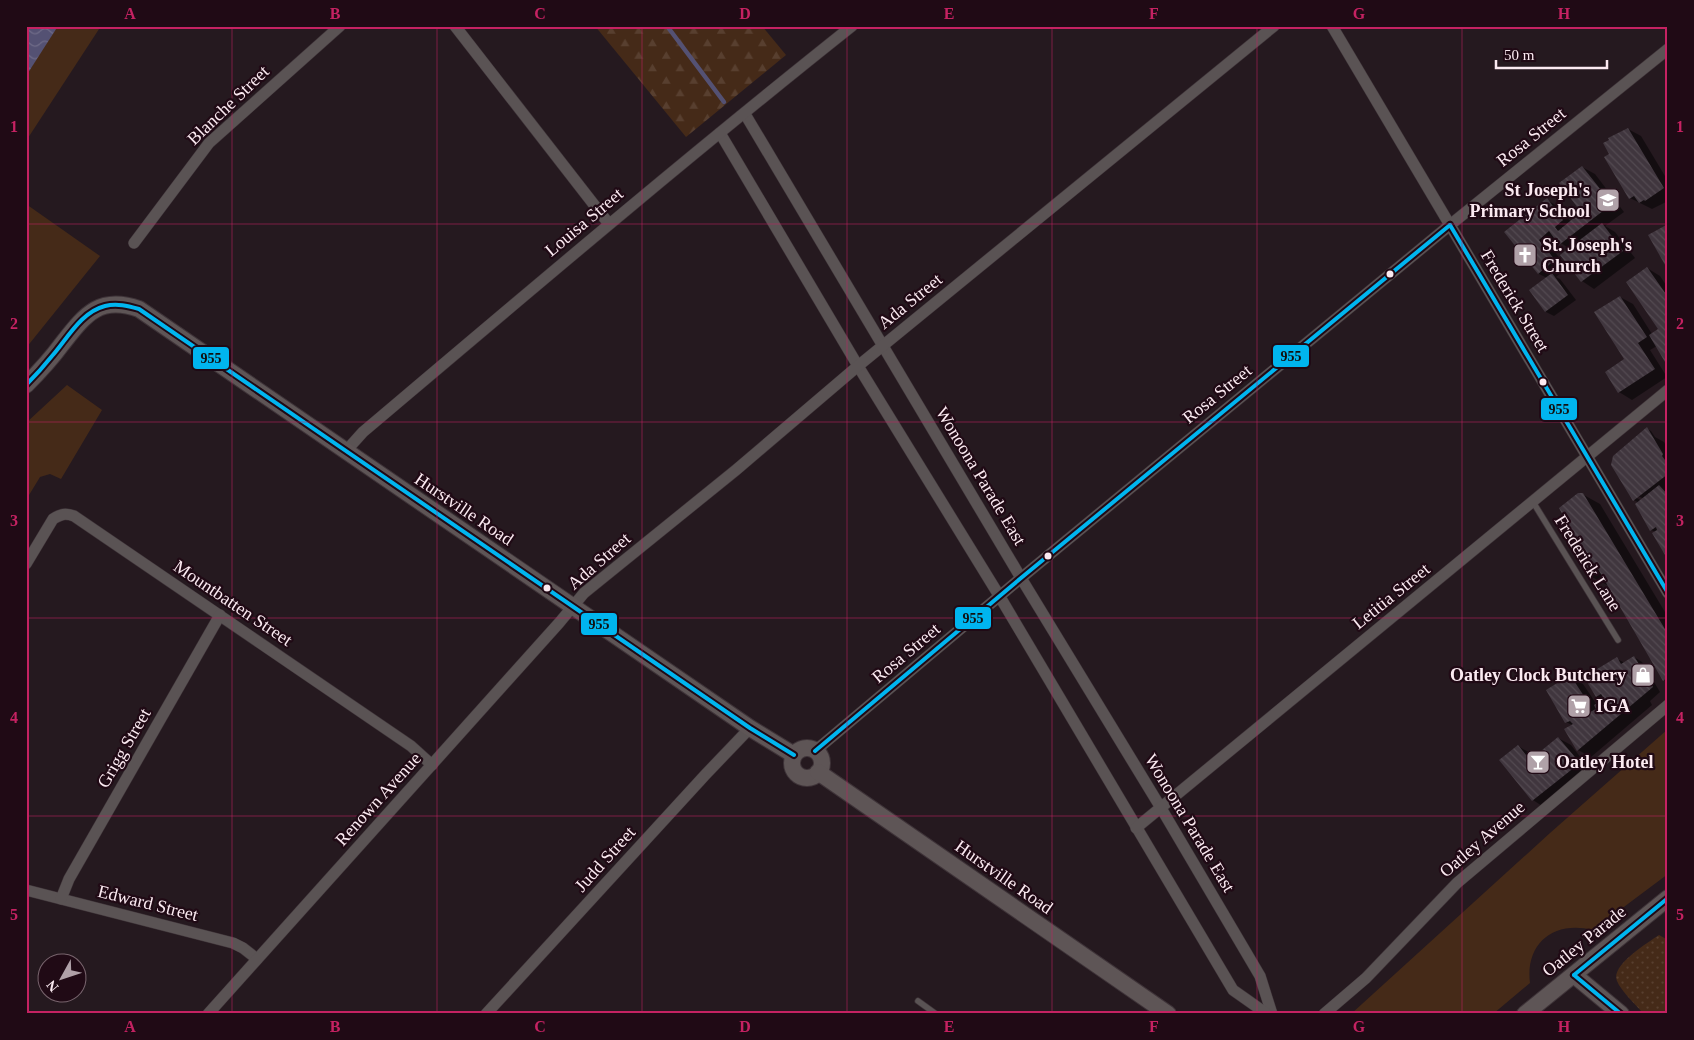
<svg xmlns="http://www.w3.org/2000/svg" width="1694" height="1040" viewBox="0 0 1694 1040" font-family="Georgia,serif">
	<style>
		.green { fill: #452a18 }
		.forest { fill: url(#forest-firs) }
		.garden { fill: url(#garden-dots) }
		.water { fill: url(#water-waves) }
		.shadow { fill: #0007; fill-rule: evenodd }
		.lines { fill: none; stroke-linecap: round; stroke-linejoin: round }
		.stream { stroke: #545173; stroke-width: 4.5 }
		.building { fill: url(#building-back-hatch) }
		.lane-casing { stroke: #3e3338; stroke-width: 7 }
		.street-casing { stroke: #3e3338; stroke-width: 12 }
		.secondary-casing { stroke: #3e3338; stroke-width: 18 }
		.lane { stroke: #5a5354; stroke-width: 5.5 }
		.street { stroke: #5a5354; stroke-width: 11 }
		.secondary { stroke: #5e5556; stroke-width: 16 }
		.bus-1-casing { stroke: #200a15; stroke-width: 8 }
		.bus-1 { stroke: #00b5ef; stroke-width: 4 }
		.grid { fill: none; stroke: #c52262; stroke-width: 1; stroke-opacity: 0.55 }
		.bus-dot { fill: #fbeaf1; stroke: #200a15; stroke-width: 2 }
		.labels { text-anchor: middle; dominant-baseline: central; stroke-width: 4.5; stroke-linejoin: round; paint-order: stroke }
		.street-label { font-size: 18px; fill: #fbeaf1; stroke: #200a15 }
		.poi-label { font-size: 18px; font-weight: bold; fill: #fbeaf1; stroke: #200a15; text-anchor: start }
		.line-badge { stroke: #200a15; stroke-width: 2 }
		.pale-badge-label { font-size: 14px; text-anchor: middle; font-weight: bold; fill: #111 }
		.neatline { fill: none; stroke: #c52262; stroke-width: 2 }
		.grid-label { font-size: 16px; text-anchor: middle; font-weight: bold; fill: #c52262 }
	</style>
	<defs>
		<pattern id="forest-firs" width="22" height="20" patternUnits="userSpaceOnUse" patternTransform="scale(1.25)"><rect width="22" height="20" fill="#452a18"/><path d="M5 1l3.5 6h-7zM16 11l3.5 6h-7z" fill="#583f2f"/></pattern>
		<pattern id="garden-dots" width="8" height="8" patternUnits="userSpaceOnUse" patternTransform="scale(1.25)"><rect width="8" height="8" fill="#452a18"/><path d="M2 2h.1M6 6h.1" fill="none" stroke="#583f2f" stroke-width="1.8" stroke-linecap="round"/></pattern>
		<pattern id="water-waves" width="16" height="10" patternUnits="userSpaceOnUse" patternTransform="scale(1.25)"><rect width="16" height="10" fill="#545173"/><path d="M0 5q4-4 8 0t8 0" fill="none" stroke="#6e6a87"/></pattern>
		<pattern id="building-back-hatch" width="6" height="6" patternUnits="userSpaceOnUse" patternTransform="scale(1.25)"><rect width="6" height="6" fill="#40363e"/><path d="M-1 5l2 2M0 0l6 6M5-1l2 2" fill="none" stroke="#534a51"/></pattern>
	</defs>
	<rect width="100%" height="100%" fill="#25191f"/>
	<g class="green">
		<path d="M26 26H101L26 141Z"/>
		<path d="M26 204 100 256 26 348Z"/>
		<path d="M67 385 102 410 61 479 50 474 40 477 26 500V423Z"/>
		<path d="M1668 729V874L1593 930C1554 920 1525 943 1530 983L1493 1014H1351L1550 833Z"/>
	</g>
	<path class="forest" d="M595 26H762L786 55 686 137Z"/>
	<path class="garden" d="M1659 935 1668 940V1014H1644C1636 1005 1621 991 1617 981 1610 965 1649 942 1659 935Z"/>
	<path class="water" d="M26 26H58L26 76Z"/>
	<g class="shadow">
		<path d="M1628 129 1641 136 1668 181V201L1652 209 1630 198 1611 155Z"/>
		<path d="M1582 167 1595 174 1624 212 1605 226 1615 232 1635 258 1594 289 1582 281 1570 249 1558 241 1551 247 1567 268 1556 277 1560 279 1576 300 1554 316 1546 312 1531 291 1547 278 1539 274 1506 233 1547 200 1559 207 1571 222 1583 213Z"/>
		<path d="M1647 268 1660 276 1668 288V363L1657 346 1650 350 1667 377 1632 400 1619 392 1626 360 1620 297 1633 304 1652 334 1660 329Z"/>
		<path d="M1647 429 1651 431 1655 437 1664 442 1668 449V557L1656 532 1651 530 1639 503 1634 500 1612 465ZM1634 494 1644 499 1642 501 1633 496Z"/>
		<path d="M1582 494 1600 504 1668 617V682L1664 680 1609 584 1607 585 1590 576 1582 549Z"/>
		<path d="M1634 657 1642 662 1660 692 1650 701 1652 705 1591 757 1578 750 1572 725 1566 722 1570 677 1583 684 1597 705 1604 701 1597 697 1586 678 1617 659 1625 663Z"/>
		<path d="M1558 738 1571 745 1591 771 1545 808 1533 800 1518 746 1530 753 1534 758Z"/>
	</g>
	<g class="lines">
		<path class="stream" d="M667 26 724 102"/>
	</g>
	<g class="building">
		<path d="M1628 128 1664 188 1645 201 1644 200 1639 203 1634 196 1629 199 1604 157 1609 154 1603 143 1609 140 1608 138Z"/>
		<path d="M1582 166 1612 204 1559 245 1549 231 1539 240 1555 260 1538 274 1504 232 1547 198 1563 220 1555 227 1558 231 1581 212 1559 183Z"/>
		<path d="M1602 223 1623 251 1581 282 1560 255Z"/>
		<path d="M1668 224V270L1648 235Z"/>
		<path d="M1647 267 1668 297V360L1665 362 1649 335 1658 329 1626 282Z"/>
		<path d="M1552 273 1568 295 1545 312 1529 290Z"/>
		<path d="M1620 296 1647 337 1638 343 1655 369 1618 393 1605 372 1624 359 1594 312Z"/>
		<path d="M1647 427 1663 454 1662 456 1668 464V474L1633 501 1611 465 1613 456Z"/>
		<path d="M1659 485 1668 495V560L1652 533 1657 530 1656 527 1650 531 1635 504Z"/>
		<path d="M1578 493H1583L1668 634V677L1663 681 1598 569 1590 577 1575 552 1581 549 1559 508Z"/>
		<path d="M1634 656 1653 687 1577 751 1564 729 1573 724 1570 721 1565 723 1546 690 1570 675 1588 702 1583 705 1588 713 1596 709 1594 705 1604 699 1601 694 1596 697 1584 677 1617 657 1621 664Z"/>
		<path d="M1558 737 1580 763 1532 801 1499 760 1518 745 1530 760Z"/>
	</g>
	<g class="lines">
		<g class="lane-casing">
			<g id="lane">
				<path d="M1533 502 1618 640"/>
				<path d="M918 1001 936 1014"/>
			</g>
		</g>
		<g class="street-casing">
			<g id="street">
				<path d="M455 26 609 224"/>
				<path d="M1332 26 1668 593"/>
				<path d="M745 114 1021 578 1161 808 1260 976 1272 1014"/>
				<path d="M720 133 858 366 1000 597 1233 990 1267 1014"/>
				<path d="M134 243 209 143 340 26"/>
				<path d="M345 452 363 432C525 295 686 158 852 26"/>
				<path d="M26 564 53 519C61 514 65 513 74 516L411 746 432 765"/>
				<path d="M815 751 1021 578 1450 225 1668 49"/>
				<path d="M1136 828 1668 390"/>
				<path d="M26 890 233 943 243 948 257 959"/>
				<path d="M61 899 69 879 220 615"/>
				<path d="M208 1014 559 623 584 593 736 470 858 366 1274 26"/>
				<path d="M486 1014 706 774 750 728"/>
				<path d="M1324 1014 1366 978 1457 883 1668 705"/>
			</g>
		</g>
		<g class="secondary-casing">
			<g id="secondary">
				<path d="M26 385C39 372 51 359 62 344 85 315 99 295 139 309L750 728 794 755"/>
				<circle cx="807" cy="763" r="15"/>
				<path d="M818 772 1168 1014"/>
				<path d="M1574 975 1621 1014"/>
				<path d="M1525 1014 1668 898"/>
			</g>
		</g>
		<use href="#lane" class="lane"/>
		<use href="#street" class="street"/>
		<use href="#secondary" class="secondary"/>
		<g class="bus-1-casing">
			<g id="bus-1">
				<path d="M1450 225 1668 593"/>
				<path d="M26 385C35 376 44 366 52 356 67 339 81 312 105 306 117 303 128 306 139 309L750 728 794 755"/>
				<path d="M815 751 1021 578 1450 225"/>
				<path d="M1574 975 1668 898"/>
				<path d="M1574 975 1621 1014"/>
			</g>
		</g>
		<use href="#bus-1" class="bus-1"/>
	</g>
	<path class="grid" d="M232 26V1014M437 26V1014M642 26V1014M847 26V1014M1052 26V1014M1257 26V1014M1462 26V1014M26 224H1668M26 422H1668M26 618H1668M26 816H1668"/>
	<defs>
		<g id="school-square" transform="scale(1.25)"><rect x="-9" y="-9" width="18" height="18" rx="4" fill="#b0a1a8" stroke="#200a15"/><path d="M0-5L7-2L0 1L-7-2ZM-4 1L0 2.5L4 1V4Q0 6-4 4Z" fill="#fff"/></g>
		<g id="church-square" transform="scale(1.25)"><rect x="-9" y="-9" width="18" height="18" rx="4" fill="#b0a1a8" stroke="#200a15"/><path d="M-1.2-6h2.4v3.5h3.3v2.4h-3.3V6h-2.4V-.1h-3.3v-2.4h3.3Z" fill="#fff"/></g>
		<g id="shop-square" transform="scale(1.25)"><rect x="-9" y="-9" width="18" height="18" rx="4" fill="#b0a1a8" stroke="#200a15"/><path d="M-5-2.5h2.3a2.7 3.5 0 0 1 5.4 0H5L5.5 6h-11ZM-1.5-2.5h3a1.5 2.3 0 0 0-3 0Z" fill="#fff"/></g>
		<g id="supermarket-square" transform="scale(1.25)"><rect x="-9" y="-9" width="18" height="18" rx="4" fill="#b0a1a8" stroke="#200a15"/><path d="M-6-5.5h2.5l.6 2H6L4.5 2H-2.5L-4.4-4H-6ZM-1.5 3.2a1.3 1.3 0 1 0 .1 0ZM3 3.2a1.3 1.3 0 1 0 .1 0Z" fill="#fff"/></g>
		<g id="bar-square" transform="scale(1.25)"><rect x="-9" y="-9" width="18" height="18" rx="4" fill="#b0a1a8" stroke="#200a15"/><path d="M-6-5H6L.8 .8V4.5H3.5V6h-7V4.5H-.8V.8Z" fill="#fff"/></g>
	</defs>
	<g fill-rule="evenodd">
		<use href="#school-square" x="1608" y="200"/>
		<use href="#church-square" x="1525" y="255"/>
		<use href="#shop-square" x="1643" y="675"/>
		<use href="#supermarket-square" x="1579" y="706"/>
		<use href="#bar-square" x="1538" y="762"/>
	</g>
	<g class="bus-dot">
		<circle cx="1390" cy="274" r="4.5"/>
		<circle cx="1543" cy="382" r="4.5"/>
		<circle cx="1048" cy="556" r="4.5"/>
		<circle cx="547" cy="588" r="4.5"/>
	</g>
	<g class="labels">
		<g class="street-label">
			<text transform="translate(228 105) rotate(-44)">Blanche Street</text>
			<text transform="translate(1531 137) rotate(-39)">Rosa Street</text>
			<text transform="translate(584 222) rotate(-40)">Louisa Street</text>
			<text transform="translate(910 301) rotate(-39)">Ada Street</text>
			<text transform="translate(1515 301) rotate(59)">Frederick Street</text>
			<text transform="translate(1217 394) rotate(-39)">Rosa Street</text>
			<text transform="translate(981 476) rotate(59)">Wonoona Parade East</text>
			<text transform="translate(464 509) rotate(34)">Hurstville Road</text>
			<text transform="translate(599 561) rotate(-41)">Ada Street</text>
			<text transform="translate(1588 563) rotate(58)">Frederick Lane</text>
			<text transform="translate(1391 596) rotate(-39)">Letitia Street</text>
			<text transform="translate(233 603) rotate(34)">Mountbatten Street</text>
			<text transform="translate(906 653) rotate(-40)">Rosa Street</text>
			<text transform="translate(124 748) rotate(-60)">Grigg Street</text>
			<text transform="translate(378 799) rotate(-48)">Renown Avenue</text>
			<text transform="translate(1190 823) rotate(59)">Wonoona Parade East</text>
			<text transform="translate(1482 839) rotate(-41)">Oatley Avenue</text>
			<text transform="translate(605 859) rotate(-48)">Judd Street</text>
			<text transform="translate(1004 877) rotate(35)">Hurstville Road</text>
			<text transform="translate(148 903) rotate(14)">Edward Street</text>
			<text transform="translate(1584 941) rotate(-39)">Oatley Parade</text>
		</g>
		<g class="poi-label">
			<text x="1590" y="190" text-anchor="end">St Joseph's<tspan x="1590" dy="21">Primary School</tspan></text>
			<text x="1542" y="245">St. Joseph's<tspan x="1542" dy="21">Church</tspan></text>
			<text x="1626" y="675" text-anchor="end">Oatley Clock Butchery</text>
			<text x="1596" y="706">IGA</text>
			<text x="1556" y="762">Oatley Hotel</text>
		</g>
	</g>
	<g class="line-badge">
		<rect x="1272" y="344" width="38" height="24" rx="5" fill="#00b5ef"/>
		<rect x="192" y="346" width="38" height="24" rx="5" fill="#00b5ef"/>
		<rect x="1540" y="397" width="38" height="24" rx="5" fill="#00b5ef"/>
		<rect x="954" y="606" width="38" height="24" rx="5" fill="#00b5ef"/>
		<rect x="580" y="612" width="38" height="24" rx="5" fill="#00b5ef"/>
	</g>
	<g class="pale-badge-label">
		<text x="1291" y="361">955</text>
		<text x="211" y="363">955</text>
		<text x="1559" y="414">955</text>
		<text x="973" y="623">955</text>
		<text x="599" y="629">955</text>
	</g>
	<rect width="1694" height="1040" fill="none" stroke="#200a15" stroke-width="55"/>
	<g transform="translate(62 978) rotate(230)"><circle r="24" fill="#200a15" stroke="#78646d"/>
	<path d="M0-4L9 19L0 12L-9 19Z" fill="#b0a1a8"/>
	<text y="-8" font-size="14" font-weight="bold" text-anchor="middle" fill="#fbeaf1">N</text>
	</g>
	<path d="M1496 60v8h111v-8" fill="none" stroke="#fbeaf1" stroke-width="2.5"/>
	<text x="1504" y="60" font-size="15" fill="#fbeaf1" stroke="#200a15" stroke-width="4" paint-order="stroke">50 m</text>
	<rect x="28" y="28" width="1638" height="984" class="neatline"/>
	<g class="grid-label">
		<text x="130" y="19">A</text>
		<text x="335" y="19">B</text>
		<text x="540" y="19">C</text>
		<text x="745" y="19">D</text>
		<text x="949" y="19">E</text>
		<text x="1154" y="19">F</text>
		<text x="1359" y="19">G</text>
		<text x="1564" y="19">H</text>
		<text x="14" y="132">1</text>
		<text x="1680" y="132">1</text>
		<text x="14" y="329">2</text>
		<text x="1680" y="329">2</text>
		<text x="14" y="526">3</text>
		<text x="1680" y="526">3</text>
		<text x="14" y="723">4</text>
		<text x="1680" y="723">4</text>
		<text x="14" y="920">5</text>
		<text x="1680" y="920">5</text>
		<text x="130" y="1032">A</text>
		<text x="335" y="1032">B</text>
		<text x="540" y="1032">C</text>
		<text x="745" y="1032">D</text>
		<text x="949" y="1032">E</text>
		<text x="1154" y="1032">F</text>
		<text x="1359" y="1032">G</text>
		<text x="1564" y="1032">H</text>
	</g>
</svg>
